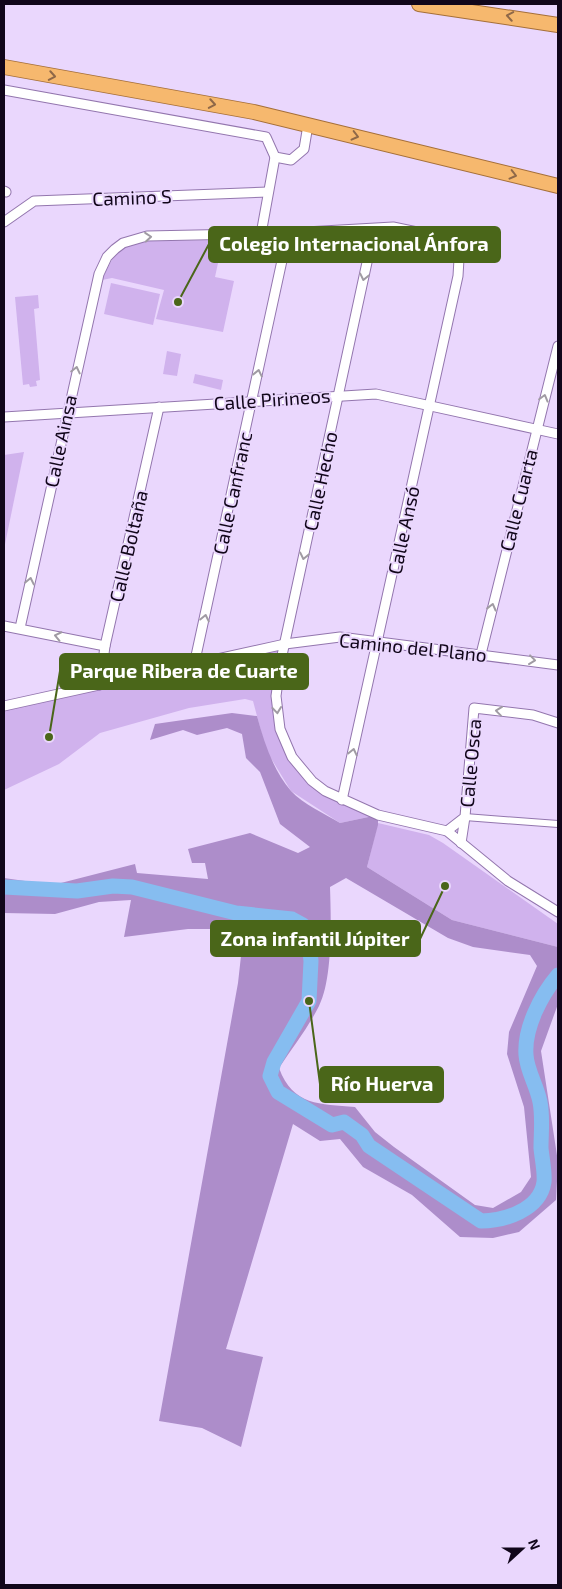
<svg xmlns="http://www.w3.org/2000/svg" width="562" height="1589" viewBox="0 0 562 1589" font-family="'Exo 2',sans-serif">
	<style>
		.green { fill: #d0b2ed }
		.forest { fill: #ad8dca; fill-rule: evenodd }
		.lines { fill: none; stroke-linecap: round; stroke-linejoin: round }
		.river { stroke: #86bdf0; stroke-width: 15 }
		.pedestrian-casing { stroke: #9376ae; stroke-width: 8 }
		.minor-casing { stroke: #9376ae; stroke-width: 11 }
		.trunk-casing { stroke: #a56f39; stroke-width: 16 }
		.pedestrian { stroke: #fff; stroke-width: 6 }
		.minor { stroke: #fff; stroke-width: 9 }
		.trunk { stroke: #f6b86e; stroke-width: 14 }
		.oneway { stroke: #8f6848 }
		.oneway2 { stroke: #a09ba3 }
		.labels { text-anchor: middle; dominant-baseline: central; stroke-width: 4; stroke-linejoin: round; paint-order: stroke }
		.street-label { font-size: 19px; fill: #11061a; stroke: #ead7fd }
		.leader { fill: none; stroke: #4a6619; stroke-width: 2 }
		.callout-dot { fill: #4a6619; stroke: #ead7fd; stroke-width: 2 }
		.callout { fill: #4a6619; stroke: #4a6619; stroke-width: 2 }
		.callout-label { font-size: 20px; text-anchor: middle; font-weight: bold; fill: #fff }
	</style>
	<rect width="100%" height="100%" fill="#ead7fd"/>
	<g class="green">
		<path d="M223 240 215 277 234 281 223 332 156 319 164 290 112 278 102 280C111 259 117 248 140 241Z"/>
		<path d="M111 283 160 294 153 325 104 314Z"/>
		<path d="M38 295 39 308 34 309 40 380 36 381 37 386 30 387 29 384 23 385 15 297Z"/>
		<path d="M167 351 181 354 177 376 163 374Z"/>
		<path d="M195 374 223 380 221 390 193 383Z"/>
		<path d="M24 452 4 549V455Z"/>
		<path d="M285 644 276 688 284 742 312 781 378 815 340 823 291 791 266 750 253 701 245 699 189 708 100 733 59 764 4 790V707Z"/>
		<path d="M378 823 429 835 443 843 558 924V947L452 920 367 867Z"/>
	</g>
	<path class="forest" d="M232 713 257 716C264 742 273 770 291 791 303 804 325 814 340 823L378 815V825L367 867 452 920 558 947V1004L541 1051 558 1162 556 1200 519 1232 493 1238 460 1237 412 1195 363 1167 340 1139 320 1141 293 1124 226 1349 263 1357 241 1447 202 1428 159 1421 238 983 244 929H188L124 937 131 900 99 902 55 914 4 913V878L53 885 135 864 137 873 208 879 205 863H192L188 849 250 833 298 853 310 847 280 824 260 772 246 758 242 734 227 728 197 735 183 730 150 740 155 724ZM346 878 448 938 473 947 530 955 537 966 509 1032 507 1054 524 1107 531 1177 521 1192 493 1208 475 1205 394 1147 375 1132 355 1107C320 1104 293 1106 279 1068 292 1048 308 1028 319 1006 333 978 331 919 330 887Z"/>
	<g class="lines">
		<path class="river" d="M4 887 77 891 113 886 132 887 236 913 292 919 303 925 308 936 311 961 309 1001 274 1062 270 1076 278 1092 332 1125 344 1122 362 1135 369 1146 481 1221C504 1221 540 1210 544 1182 545 1172 542 1159 541 1148 541 1133 543 1117 540 1102 537 1086 527 1071 526 1055 524 1028 541 995 558 975"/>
		<g class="pedestrian-casing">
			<path id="pedestrian" d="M465 817 558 824"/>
		</g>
		<g class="minor-casing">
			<g id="minor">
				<path d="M4 90 266 137 275 157 291 160 304 149 308 125"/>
				<path d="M4 191 6 192"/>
				<path d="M4 222 34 201 268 192"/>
				<path d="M374 230 281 660 276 696 280 729 292 757 312 781 325 791 378 815 447 831 508 881 558 912"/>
				<path d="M261 234 275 157"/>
				<path d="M4 417 376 394 558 434"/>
				<path d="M4 626 105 646"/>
				<path d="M20 628 99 274 107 257 115 249 123 243 147 236 288 233 393 227 441 237 452 244 459 259 458 276 342 800"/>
				<path d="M481 654 558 346"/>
				<path d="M194 665 288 233"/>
				<path d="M100 685 105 646 159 407"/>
				<path d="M4 706 285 644 340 637 558 665"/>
				<path d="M447 831 465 817 474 708 533 715 558 723"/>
				<path d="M461 843 465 817"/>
			</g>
		</g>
		<g class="trunk-casing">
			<g id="trunk">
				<path d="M419 4 558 25"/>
				<path d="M4 67 254 112 558 186"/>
			</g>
		</g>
		<use href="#pedestrian" class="pedestrian"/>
		<use href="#minor" class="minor"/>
		<use href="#trunk" class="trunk"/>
	</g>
	<defs><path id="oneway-chevron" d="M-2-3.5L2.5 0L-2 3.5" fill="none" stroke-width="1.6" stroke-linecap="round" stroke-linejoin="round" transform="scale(1.25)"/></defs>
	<g class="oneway">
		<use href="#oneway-chevron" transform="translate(510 16) rotate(-170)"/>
		<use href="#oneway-chevron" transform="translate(52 76) rotate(10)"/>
		<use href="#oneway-chevron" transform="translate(212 104) rotate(10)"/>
		<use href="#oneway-chevron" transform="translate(355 136) rotate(14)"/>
		<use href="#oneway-chevron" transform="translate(513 175) rotate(14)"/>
	</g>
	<g class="oneway2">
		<use href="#oneway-chevron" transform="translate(148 237) rotate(-5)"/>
		<use href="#oneway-chevron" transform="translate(364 277) rotate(102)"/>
		<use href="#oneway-chevron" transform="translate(76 370) rotate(-77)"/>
		<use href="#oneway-chevron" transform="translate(258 373) rotate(-78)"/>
		<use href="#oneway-chevron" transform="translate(544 398) rotate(-75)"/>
		<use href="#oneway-chevron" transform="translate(304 556) rotate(102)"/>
		<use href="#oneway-chevron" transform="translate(30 581) rotate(-78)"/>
		<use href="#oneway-chevron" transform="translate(492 607) rotate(-76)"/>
		<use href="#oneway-chevron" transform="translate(205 618) rotate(-78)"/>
		<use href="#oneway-chevron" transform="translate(58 636) rotate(-168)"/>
		<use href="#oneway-chevron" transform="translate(532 660) rotate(7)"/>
		<use href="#oneway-chevron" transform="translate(277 710) rotate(84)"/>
		<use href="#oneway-chevron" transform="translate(499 711) rotate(-173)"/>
		<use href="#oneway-chevron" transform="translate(353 752) rotate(-77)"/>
	</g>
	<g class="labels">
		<g class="street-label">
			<text transform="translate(132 197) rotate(-2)">Camino S</text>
			<text transform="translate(272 399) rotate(-4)">Calle Pirineos</text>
			<text transform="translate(60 441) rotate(-78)">Calle Ainsa</text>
			<text transform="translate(320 481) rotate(-78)">Calle Hecho</text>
			<text transform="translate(232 493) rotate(-78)">Calle Canfranc</text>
			<text transform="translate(518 500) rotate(-76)">Calle Cuarta</text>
			<text transform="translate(403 530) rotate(-78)">Calle Ansó</text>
			<text transform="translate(128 546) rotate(-77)">Calle Boltaña</text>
			<text transform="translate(413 647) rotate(6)">Camino del Plano</text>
			<text transform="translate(470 763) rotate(-85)">Calle Osca</text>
		</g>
	</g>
	<path class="leader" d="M178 302L209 244M49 737L60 671M445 886L420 939M309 1001L320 1084"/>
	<g class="callout-dot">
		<circle cx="178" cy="302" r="5"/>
		<circle cx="49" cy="737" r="5"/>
		<circle cx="445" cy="886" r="5"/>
		<circle cx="309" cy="1001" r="5"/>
	</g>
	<g class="callout">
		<rect x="209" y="227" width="291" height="35" rx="5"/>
		<rect x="60" y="654" width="248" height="35" rx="5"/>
		<rect x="211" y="921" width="209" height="35" rx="5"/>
		<rect x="320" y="1067" width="123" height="35" rx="5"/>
	</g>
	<g class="callout-label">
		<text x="354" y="251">Colegio Internacional Ánfora</text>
		<text x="184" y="678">Parque Ribera de Cuarte</text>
		<text x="315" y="946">Zona infantil Júpiter</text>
		<text x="382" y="1091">Río Huerva</text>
	</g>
	<rect width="562" height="1589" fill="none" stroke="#11061a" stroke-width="10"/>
	<g transform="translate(522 1549) rotate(69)" stroke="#ead7fd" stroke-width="4" paint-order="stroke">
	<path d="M0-4L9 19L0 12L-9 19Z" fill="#11061a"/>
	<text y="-8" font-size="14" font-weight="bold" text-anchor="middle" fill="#11061a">N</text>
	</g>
</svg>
